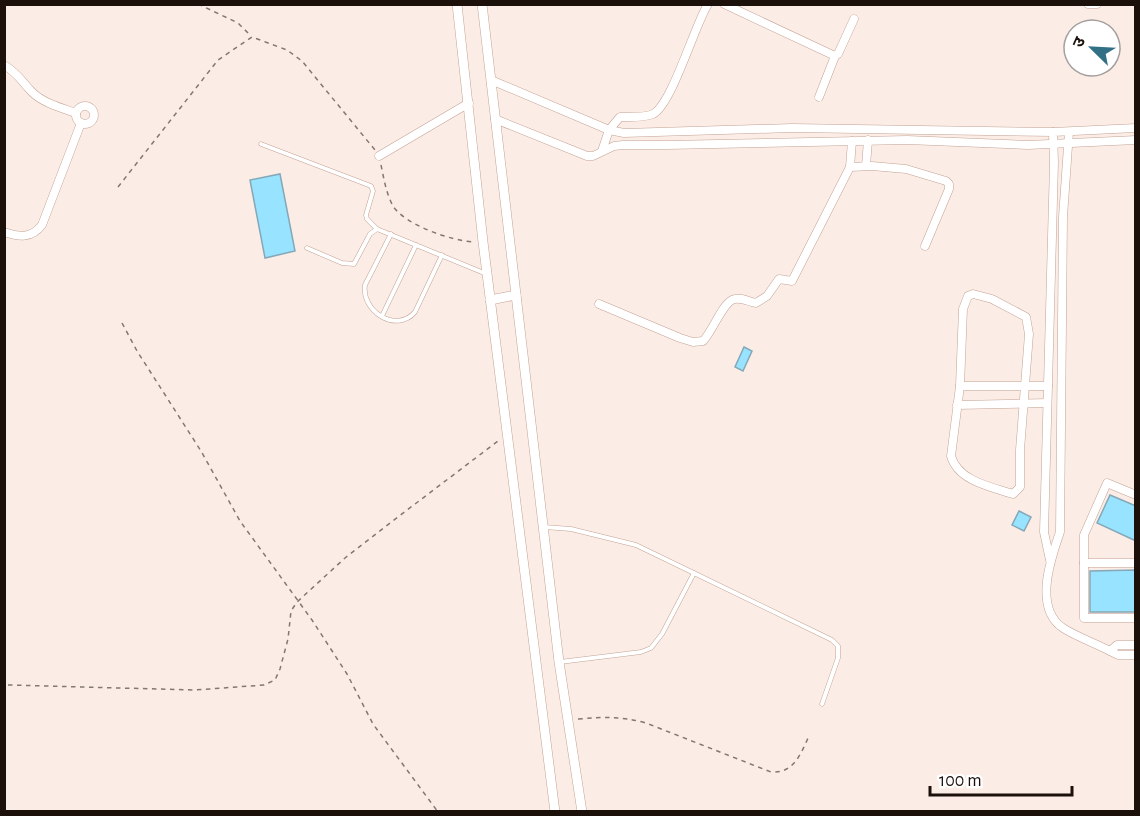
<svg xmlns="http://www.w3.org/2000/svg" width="1140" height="816" viewBox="0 0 1140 816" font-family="'Alegreya Sans','Noto Sans Devanagari',sans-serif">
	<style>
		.building { fill: #98e3ff; stroke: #84a8b7; stroke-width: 1.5 }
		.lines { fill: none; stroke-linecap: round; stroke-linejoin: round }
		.service-casing { stroke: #c4a294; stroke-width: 5 }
		.minor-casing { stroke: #c4a294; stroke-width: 9 }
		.tertiary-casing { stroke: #c4a294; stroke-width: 10 }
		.path { stroke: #837771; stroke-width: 1.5; stroke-dasharray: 4.5 4.5; stroke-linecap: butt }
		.service { stroke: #fff; stroke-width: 4 }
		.minor { stroke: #fff; stroke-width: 8 }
		.tertiary { stroke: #fff; stroke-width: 9 }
	</style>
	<rect width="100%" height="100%" fill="#fbede6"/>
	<g class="building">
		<path d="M280 174 295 251 265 258 250 180Z"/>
		<path d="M744 347 752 351 743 371 735 367Z"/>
		<path d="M1110 495 1136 506V541L1097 523Z"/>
		<path d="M1019 511 1031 517 1024 531 1012 525Z"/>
		<path d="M1136 570V612H1090V571Z"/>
	</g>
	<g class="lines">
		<g class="service-casing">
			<g id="service">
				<path d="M261 144 371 186 373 191 366 215 367 219 377 229"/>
				<path d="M391 234 365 285C361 311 396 334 415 312L442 255"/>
				<path d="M307 248 342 263 354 264 370 234 377 229 484 273"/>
				<path d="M382 316 416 245"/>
				<path d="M544 527 571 529 636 545 832 640 838 646V658L822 704"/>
				<path d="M560 662 641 652 651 648 662 634 694 573"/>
			</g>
		</g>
		<g class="minor-casing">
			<g id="minor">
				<path d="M724 4 835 56 838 54 854 19"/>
				<path d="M1088 4H1097"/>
				<path d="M4 65C19 74 21 81 32 92 43 103 61 108 76 113"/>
				<path d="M491 80 609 130 624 133 792 128 1053 132"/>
				<path d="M819 97 835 56"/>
				<circle cx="85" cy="115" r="9"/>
				<path d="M495 119 587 156H593L614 146 623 145H668L907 140 1028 145 1136 140"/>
				<path d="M1069 132 1063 217 1060 532C1051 558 1033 608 1063 628 1077 637 1095 643 1110 651"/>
				<path d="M602 151 609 130 620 117C631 117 644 118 653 114 672 104 694 27 708 4"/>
				<path d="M379 156 469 103"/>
				<path d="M866 166 868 140"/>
				<path d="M850 167 872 166 906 169 946 181 949 184V189L925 246"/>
				<path d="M4 232C19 237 31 239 42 225L81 123"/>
				<path d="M973 294 992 299 1026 317 1029 334 1020 450V487L1013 494C991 487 958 481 951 456L960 386 963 309 968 296Z"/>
				<path d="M599 304 680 338 693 342 703 341C712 332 722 305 732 300 739 296 749 302 756 303L767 296 779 279 792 281 850 167 852 141"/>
				<path d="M960 386H1048"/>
				<path d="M957 405 1047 403"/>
				<path d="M1136 495 1107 483 1084 535V618H1136"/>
				<path d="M1050 560 1044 532 1054 163 1053 132 1136 128"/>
				<path d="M1084 563H1136"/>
				<path d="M1136 645H1117L1110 651 1118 655H1136"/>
			</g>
		</g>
		<g class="tertiary-casing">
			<g id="tertiary">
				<path d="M457 4 483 242 555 812"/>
				<path d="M482 4 559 662 582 812"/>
				<path d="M490 300 516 295"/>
			</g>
		</g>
		<g class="path">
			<path d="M198 4 238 23 251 36"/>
			<path d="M381 165C384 179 386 193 393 206 405 225 452 241 474 242"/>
			<path d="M118 187 218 60 252 37 287 50 302 61 375 150"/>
			<path d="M122 323 137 351 201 451 240 521 312 620 347 674 373 724 438 812"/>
			<path d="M8 685 195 690 264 685 275 680 280 669 288 639 291 611 297 602 345 558 390 523 498 441"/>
			<path d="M578 719C604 717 621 716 646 723L771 772C794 774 801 753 809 736"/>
		</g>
		<use href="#service" class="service"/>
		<use href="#minor" class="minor"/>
		<use href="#tertiary" class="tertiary"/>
	</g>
	<rect width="1140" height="816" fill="none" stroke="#1c100b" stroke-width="12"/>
	<g transform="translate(1092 48) rotate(294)"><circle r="28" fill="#ffffff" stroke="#a49f9d" stroke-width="1.5"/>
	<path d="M0-4.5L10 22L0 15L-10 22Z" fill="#327086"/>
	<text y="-9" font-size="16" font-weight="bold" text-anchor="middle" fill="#1c100b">उ</text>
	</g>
	<path d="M930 786v9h142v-9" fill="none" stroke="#1c100b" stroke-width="3"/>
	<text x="939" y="786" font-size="18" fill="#1c100b" stroke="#ffffff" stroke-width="4.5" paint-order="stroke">100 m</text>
</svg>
